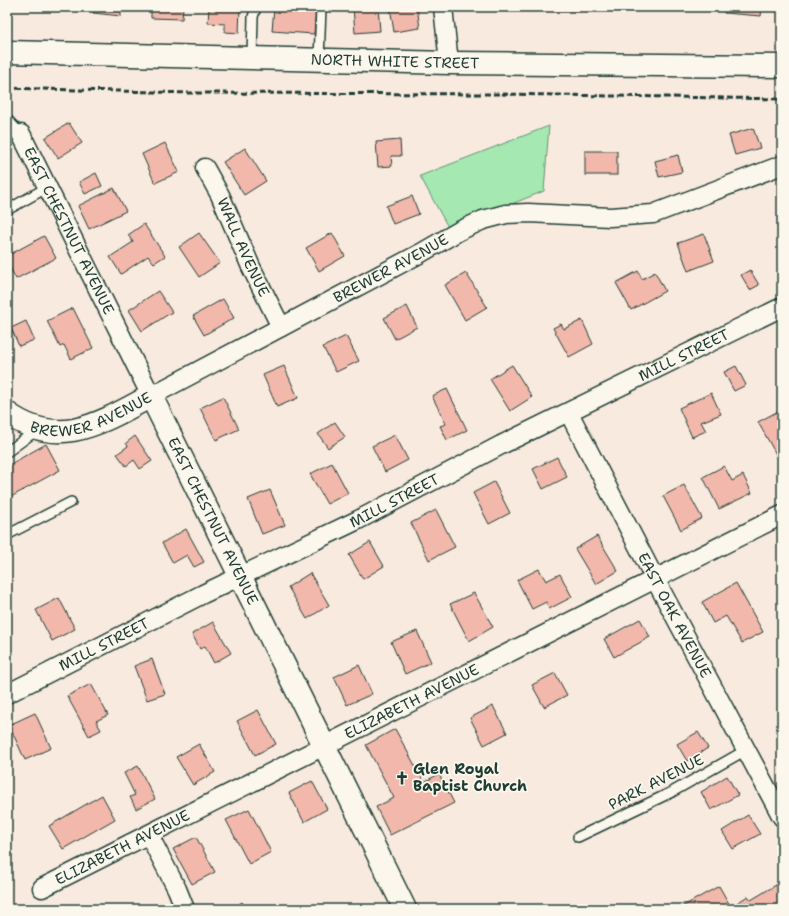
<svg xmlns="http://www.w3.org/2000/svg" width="789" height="916" viewBox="0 0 789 916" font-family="'Shantell Sans',sans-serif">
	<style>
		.green { fill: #a5e8b2; stroke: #629273 }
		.building { fill: #f2b8ab; stroke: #1f3d34 }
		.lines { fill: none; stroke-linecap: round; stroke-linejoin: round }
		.lane-casing { stroke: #1f3d34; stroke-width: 12 }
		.street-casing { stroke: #1f3d34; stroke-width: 21 }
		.secondary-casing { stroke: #1f3d34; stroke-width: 25 }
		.lane { stroke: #fbf7ec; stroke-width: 9 }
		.street { stroke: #fbf7ec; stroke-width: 18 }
		.secondary { stroke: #fbf7ec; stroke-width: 22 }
		.rail { stroke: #1f3d34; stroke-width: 3; stroke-dasharray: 6 3; stroke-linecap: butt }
		.labels { text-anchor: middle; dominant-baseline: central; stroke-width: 3.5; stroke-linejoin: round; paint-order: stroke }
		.street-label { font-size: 15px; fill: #1f3d34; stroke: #fbf7ec }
		.poi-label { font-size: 15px; font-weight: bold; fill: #1f3d34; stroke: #fbf7ec; text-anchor: start }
	</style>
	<rect width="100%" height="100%" fill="#f9eadf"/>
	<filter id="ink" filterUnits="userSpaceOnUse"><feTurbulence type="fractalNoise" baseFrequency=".025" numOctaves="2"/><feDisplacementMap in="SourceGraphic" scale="8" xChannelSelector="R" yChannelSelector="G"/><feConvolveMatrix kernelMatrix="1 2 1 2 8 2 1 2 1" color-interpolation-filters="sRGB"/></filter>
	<g filter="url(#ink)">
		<path class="green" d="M549 126 544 191 449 229 420 176Z"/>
		<g class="building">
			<path d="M37 7H66L37 9Z"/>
			<path d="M93 7H121V16L93 13Z"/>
			<path d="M151 7H183L182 19 151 18Z"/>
			<path d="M209 7H240L239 33 225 32V24L208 23Z"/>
			<path d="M274 7H316L314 34 272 31Z"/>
			<path d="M353 7H378L380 31 355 33Z"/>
			<path d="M390 7H417L420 28 394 32Z"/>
			<path d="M555 7H593V11L555 10Z"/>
			<path d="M612 7H650V9Z"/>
			<path d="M725 7H762L761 16 724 13Z"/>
			<path d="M69 123 82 143 58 158 45 138Z"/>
			<path d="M753 128 760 148 735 155 729 135Z"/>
			<path d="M400 140 401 156H391L392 166 378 167 376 142Z"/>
			<path d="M165 143 179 172 155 183 142 154Z"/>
			<path d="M245 148 266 181 244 195 223 162Z"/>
			<rect x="585" y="151" width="32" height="24"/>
			<path d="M678 155 682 172 659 177 655 161Z"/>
			<path d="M7 167 11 176 7 178Z"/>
			<path d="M96 173 102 186 85 194 79 182Z"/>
			<path d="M114 188 126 211 89 229 78 206Z"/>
			<path d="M412 196 419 214 393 224 386 206Z"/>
			<path d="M144 224 165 256 154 263 148 256 121 274 110 257 133 242 128 235Z"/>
			<path d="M199 233 220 263 199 277 179 247Z"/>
			<path d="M332 233 345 256 319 271 306 248Z"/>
			<path d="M704 234 714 261 688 271 678 243Z"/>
			<path d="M44 236 56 258 16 279 7 262V256Z"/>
			<path d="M750 270 759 285 750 290 741 275Z"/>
			<path d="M638 271 642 279 655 272 665 291 631 310 616 283Z"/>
			<path d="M466 273 487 307 465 320 445 285Z"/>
			<path d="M158 291 172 312 142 331 129 310Z"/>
			<path d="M223 299 234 318 204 335 193 316Z"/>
			<path d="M407 306 417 327 395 339 384 318Z"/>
			<path d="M73 308 93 348 71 359 64 345 60 347 47 321Z"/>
			<path d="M582 320 593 344 569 357 553 328 561 324 564 329Z"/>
			<path d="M26 321 34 340 19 346 11 328Z"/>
			<path d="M346 336 359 361 336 372 323 347Z"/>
			<path d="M512 365 532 397 510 411 490 379Z"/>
			<path d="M284 366 298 398 277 407 263 375Z"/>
			<path d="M736 366 746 385 734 391 724 372Z"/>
			<path d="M447 389 467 430 447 440 440 426 446 424 432 396Z"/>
			<path d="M711 393 721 414 701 422 706 431 692 437 679 408Z"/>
			<path d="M223 397 239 429 216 440 200 408Z"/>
			<path d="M782 409V465L758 422Z"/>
			<path d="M335 422 345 437 328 448 318 434Z"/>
			<path d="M395 435 408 460 385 472 372 446Z"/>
			<path d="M135 436 152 461 140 469 134 460 126 466 117 454 128 446 126 443Z"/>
			<path d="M46 444 60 470 7 499V466Z"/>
			<path d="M557 457 567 477 543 489 533 469Z"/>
			<path d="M332 463 348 493 327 504 310 474Z"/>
			<path d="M724 466 732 481 743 475 752 493 719 509 703 477Z"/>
			<path d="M494 482 510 513 489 524 473 493Z"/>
			<path d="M684 485 702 518 681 530 663 496Z"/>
			<path d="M270 490 285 525 262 534 248 499Z"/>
			<path d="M436 510 455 547 429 560 411 523Z"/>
			<path d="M186 529 204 562 194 567 187 555 173 563 162 543Z"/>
			<path d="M597 536 618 571 596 584 575 549Z"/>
			<path d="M370 542 384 566 363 579 349 555Z"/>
			<path d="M539 569 546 581 560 574 572 597 549 609 546 602 532 609 517 580Z"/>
			<path d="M310 573 329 605 307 619 288 587Z"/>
			<path d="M736 583 763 632 742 643 726 616 713 623 702 602Z"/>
			<path d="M474 593 493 627 469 641 450 604Z"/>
			<path d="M59 598 75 629 52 641 36 610Z"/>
			<path d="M640 619 650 637 614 657 604 639Z"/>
			<path d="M213 622 231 653 214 663 205 646 200 649 192 634Z"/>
			<path d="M417 631 431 662 405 674 391 642Z"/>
			<path d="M152 659 165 694 147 700 134 666Z"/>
			<path d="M359 665 372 694 347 705 334 677Z"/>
			<path d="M555 673 567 695 544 707 532 685Z"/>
			<path d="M91 684 108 715 96 721 101 730 89 736 67 696Z"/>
			<path d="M493 706 507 733 484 745 470 718Z"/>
			<path d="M258 710 276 744 255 755 237 721Z"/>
			<path d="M35 713 51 748 25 760 9 725Z"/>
			<path d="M395 729 424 782 439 774 454 803 390 835 376 807 394 798 366 745Z"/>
			<path d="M698 732 708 748 687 761 677 744Z"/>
			<path d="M199 744 215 772 193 785 176 757Z"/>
			<path d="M138 766 155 799 136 809 130 797 135 795 124 773Z"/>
			<path d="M727 776 738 795 711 810 701 792Z"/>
			<path d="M312 781 327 809 304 822 289 793Z"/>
			<path d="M102 795 115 819 63 849 49 826Z"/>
			<path d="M249 809 271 852 249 864 226 820Z"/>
			<path d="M748 815 760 834 733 849 722 831Z"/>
			<path d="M196 837 215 872 192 884 173 849Z"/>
			<path d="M776 885 782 895V909H734L732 906 748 896 751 900Z"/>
			<path d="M719 886 732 909H678Z"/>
			<path d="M242 902 247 909H232Z"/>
		</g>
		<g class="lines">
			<g class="lane-casing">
				<g id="lane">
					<path d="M252 58 253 17 256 7"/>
					<path d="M319 60 321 7"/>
					<path d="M7 119 21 134"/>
					<path d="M7 210 48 187"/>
					<path d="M7 452 37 430"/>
					<path d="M7 535 71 502"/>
					<path d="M578 837 672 792 746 750"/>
				</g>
			</g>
			<g class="street-casing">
				<g id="street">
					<path d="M443 7 449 63"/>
					<path id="s1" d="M21 134 151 396 421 253 459 231 483 220 506 214 528 213 610 217 653 214 782 165"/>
					<path id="s2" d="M205 168 220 195 251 267 281 327"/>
					<path id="s3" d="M569 413 655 579 782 817"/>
					<path id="s4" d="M7 694 203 594 358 520 501 445 782 307"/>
					<path d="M149 835 177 889 185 909"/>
					<path id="s5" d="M42 888 782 515"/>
				</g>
			</g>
			<g class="secondary-casing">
				<g id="secondary">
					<path id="s6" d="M7 52 449 63 782 66"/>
					<path id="s7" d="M7 413C59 451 102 422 151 396L405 909"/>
				</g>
			</g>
			<use href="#lane" class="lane"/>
			<use href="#street" class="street"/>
			<use href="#secondary" class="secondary"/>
			<path class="rail" d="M7 88 190 93 499 94 782 99"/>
		</g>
	</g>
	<defs>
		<g id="church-bare" transform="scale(1.08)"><path d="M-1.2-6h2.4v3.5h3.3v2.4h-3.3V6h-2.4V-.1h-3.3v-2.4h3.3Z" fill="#1f3d34" stroke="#fbf7ec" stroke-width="2.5" paint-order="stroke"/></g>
	</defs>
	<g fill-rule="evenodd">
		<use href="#church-bare" x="402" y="778"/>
	</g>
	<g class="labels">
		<g class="street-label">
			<text stroke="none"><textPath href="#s6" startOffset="388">NORTH WHITE STREET</textPath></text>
			<text stroke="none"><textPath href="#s1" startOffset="108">EAST CHESTNUT AVENUE</textPath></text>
			<text stroke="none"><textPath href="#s2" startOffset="88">WALL AVENUE</textPath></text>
			<text stroke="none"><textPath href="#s1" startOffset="564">BREWER AVENUE</textPath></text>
			<text stroke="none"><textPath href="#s4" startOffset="757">MILL STREET</textPath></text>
			<text stroke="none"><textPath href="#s7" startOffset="91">BREWER AVENUE</textPath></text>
			<text stroke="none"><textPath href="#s4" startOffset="433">MILL STREET</textPath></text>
			<text stroke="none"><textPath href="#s7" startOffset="295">EAST CHESTNUT AVENUE</textPath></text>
			<text stroke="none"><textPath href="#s3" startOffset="228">EAST OAK AVENUE</textPath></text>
			<text stroke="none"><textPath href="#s4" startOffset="109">MILL STREET</textPath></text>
			<text stroke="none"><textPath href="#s5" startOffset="414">ELIZABETH AVENUE</textPath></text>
			<text transform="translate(656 782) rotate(-27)">PARK AVENUE</text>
			<text stroke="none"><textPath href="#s5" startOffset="90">ELIZABETH AVENUE</textPath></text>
		</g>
		<g class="poi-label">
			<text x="413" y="769">Glen Royal<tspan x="413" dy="17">Baptist Church</tspan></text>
		</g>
	</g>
	<rect width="789" height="916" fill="none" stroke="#fbf7ec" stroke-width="24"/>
	<rect x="12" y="12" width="765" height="892" fill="none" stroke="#1f3d34" stroke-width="1.5" filter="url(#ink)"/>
</svg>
